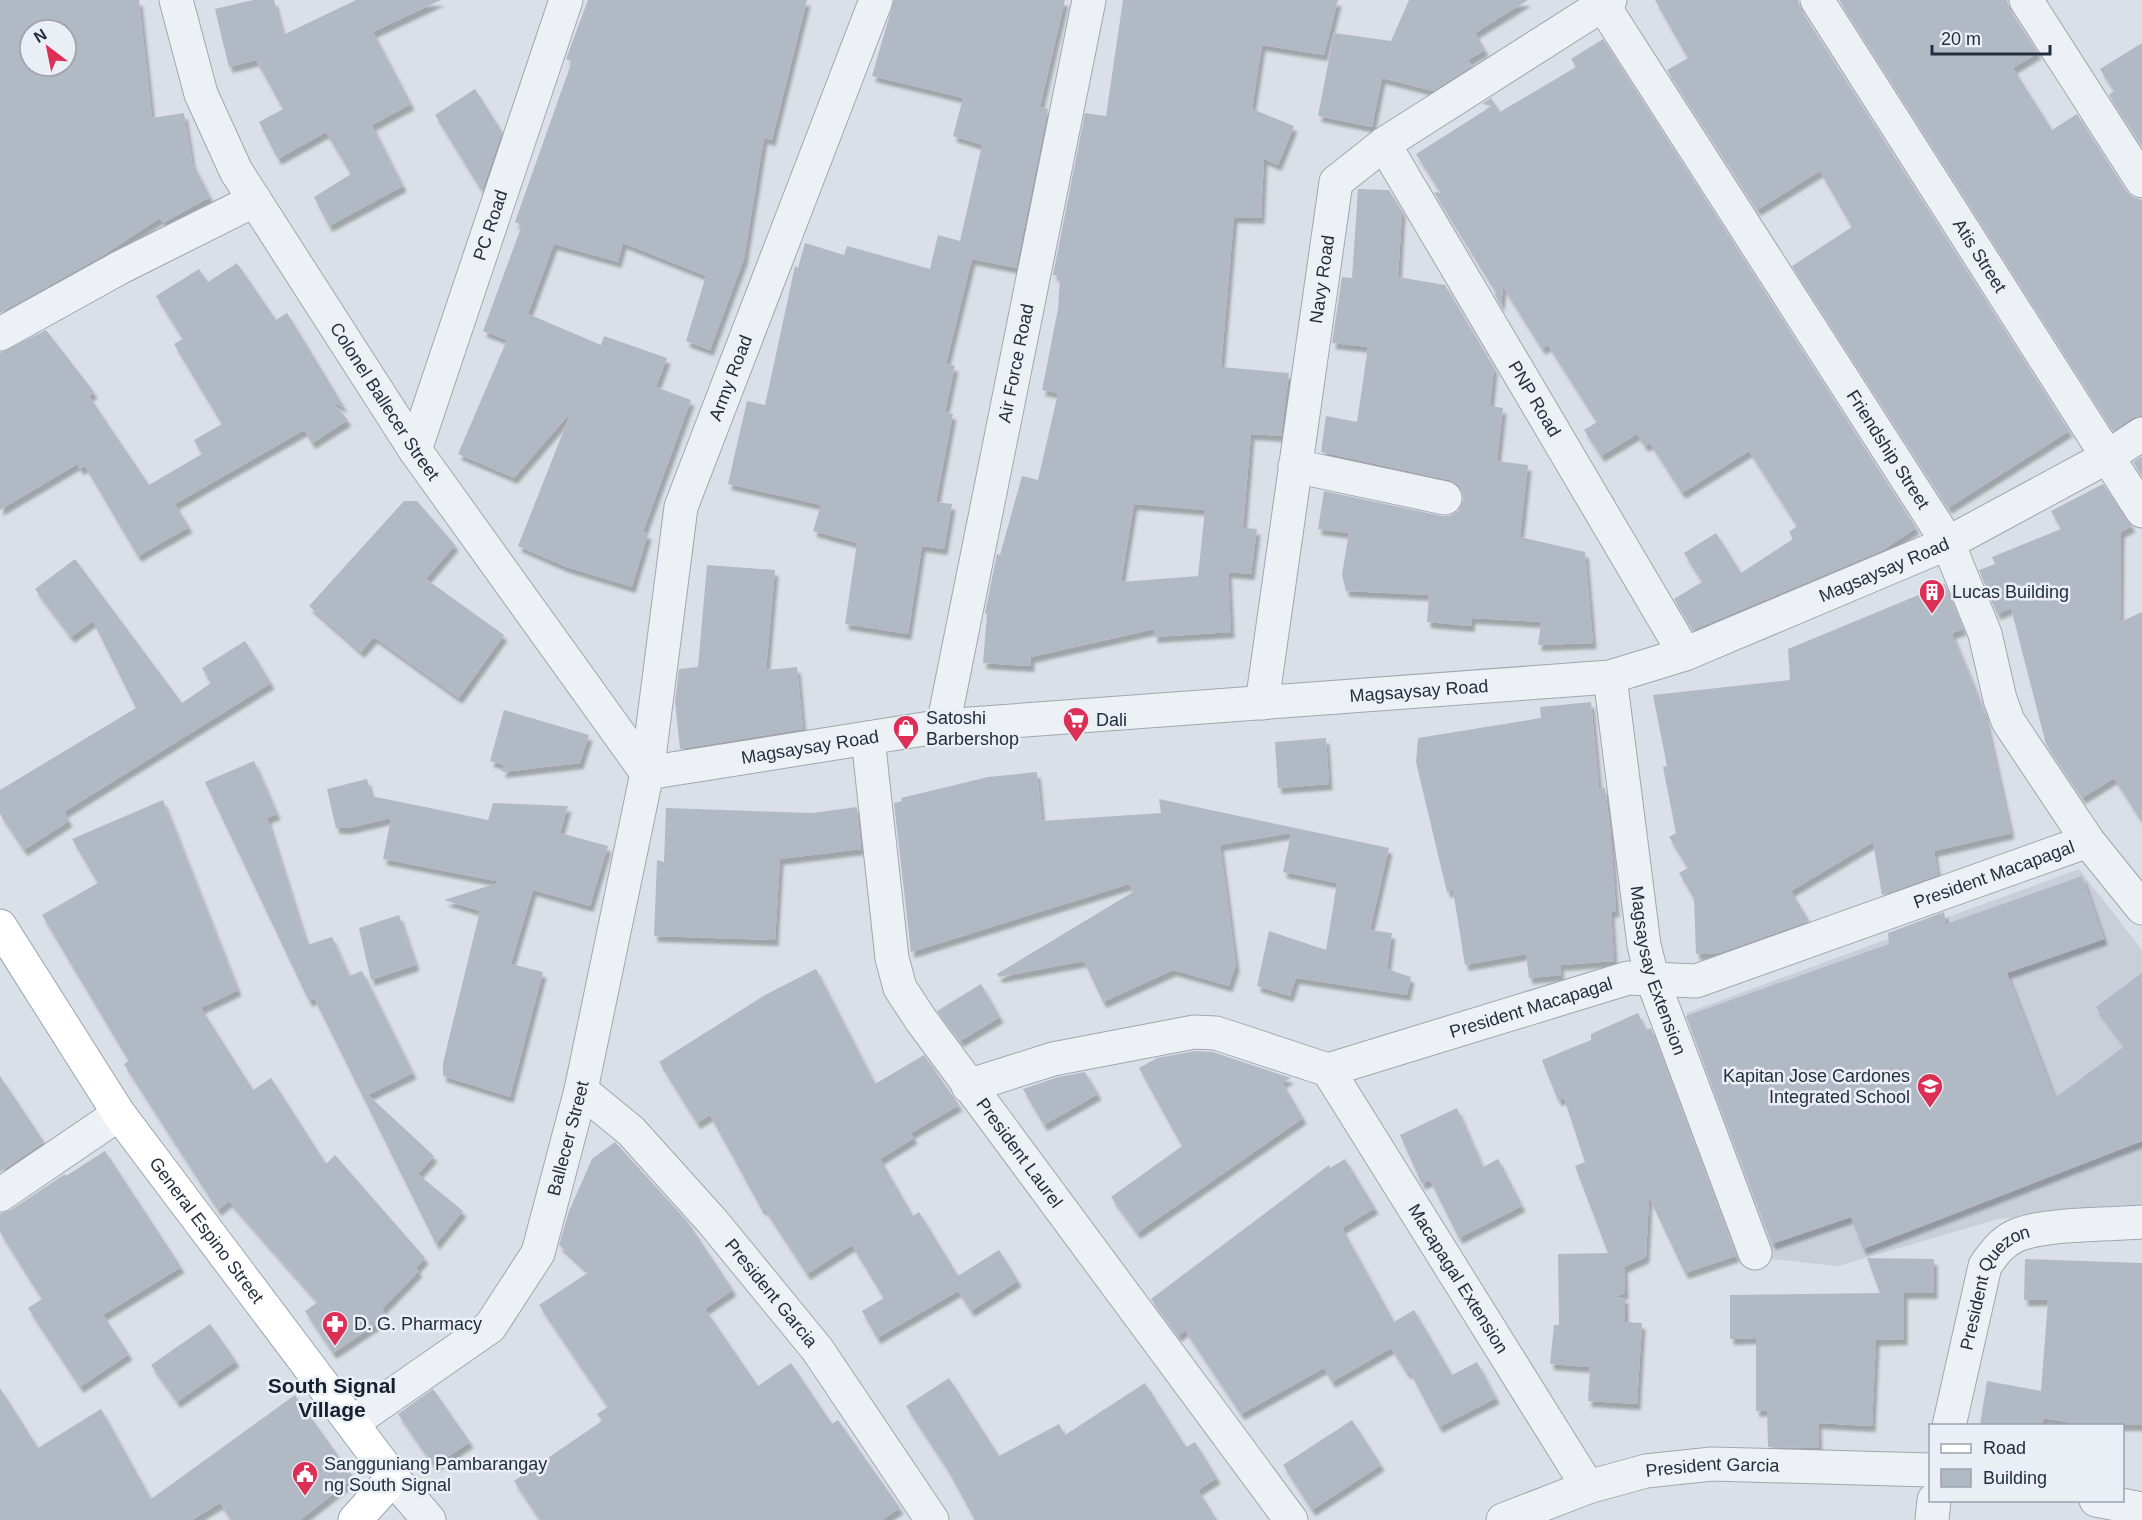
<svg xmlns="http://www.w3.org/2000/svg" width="2142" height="1520" viewBox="0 0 2142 1520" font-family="Arial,sans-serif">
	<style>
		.built { fill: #c8cfd9 }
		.building { fill: #b1b9c4; fill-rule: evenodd; filter: url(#shadow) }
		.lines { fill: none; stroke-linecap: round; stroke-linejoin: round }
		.minor-casing { stroke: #9fa7b1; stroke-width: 35 }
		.major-casing { stroke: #98a5b4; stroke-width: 35 }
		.minor { stroke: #edf0f5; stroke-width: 33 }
		.major { stroke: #fff; stroke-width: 33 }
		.labels { text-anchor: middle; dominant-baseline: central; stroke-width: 5; stroke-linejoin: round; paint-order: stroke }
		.street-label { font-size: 18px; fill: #232f3e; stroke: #e9eff5 }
		.poi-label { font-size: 18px; fill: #232f3e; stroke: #e9eff5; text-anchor: start }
		.quarter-label { font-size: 21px; font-weight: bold; fill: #16202e; stroke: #e9eff5 }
	</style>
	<defs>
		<filter id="shadow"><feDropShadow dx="3.5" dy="6" stdDeviation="1.5" flood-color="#0004"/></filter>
	</defs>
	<rect width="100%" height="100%" fill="#dae0e7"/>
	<path class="built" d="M2079 869 2142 950V1205L1998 1219 1838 1266 1770 1259 1686 1013Z"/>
	<g class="building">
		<path d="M0 0H139L152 118 184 113 192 162 210 197 163 223 160 218 102 256 0 313ZM30 30H66V66H30Z"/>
		<path d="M253 0H274L283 35 356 0H441L373 32 411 104 372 125 403 186 329 226 314 197 351 174 326 132 278 159 259 122 283 109 256 60 229 67 215 9Z"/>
		<path d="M588 0H807L772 140 764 138 744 259 710 350 686 341 706 276 623 243 618 262 554 244 528 314 601 345 604 336 667 358 656 387 691 400 643 532 648 534 632 587 566 567 518 546 571 412 514 478 458 454 507 340 483 331 522 225 515 222 572 61 566 59Z"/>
		<path d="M894 0H1065L1040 107 1048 109 1016 268 972 259 946 364 955 366 945 412 953 414 936 502 952 504 944 549 922 546 908 634 845 624 857 543 813 531 821 505 728 484 747 401 765 405 795 266 798 268 805 243 844 255 847 246 930 269 938 235 960 241 982 145 953 136 963 98 872 76Z"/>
		<path d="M1123 0H1338L1324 55 1262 45 1252 109 1294 126 1278 165 1264 159 1261 218 1234 217 1221 367 1289 373 1281 436 1251 434 1243 528 1257 529 1251 574 1228 572 1231 632 1154 637V629L1031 657V666L983 663 987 614 985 613 997 554 1000 555 1022 476 1038 480 1058 393 1042 390 1058 309 1060 276 1053 275 1085 113 1106 116ZM1134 504 1205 510 1198 576 1121 582Z"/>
		<path d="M1409 0H1528L1475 33 1485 50 1468 60 1472 66 1433 91 1382 78 1372 127 1318 116 1334 33 1391 41Z"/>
		<path d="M1655 0H1798L1801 10 2069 431 1948 508 1792 266 1852 227 1820 171 1757 210 1667 70 1688 58Z"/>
		<path d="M1839 0H2007L2010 10 2038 53 2013 68 2052 130 2077 114 2126 191 2133 197 2142 200V415L2132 418 2113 431Z"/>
		<path d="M1603 39 1916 528 1883 550 1693 630 1674 599 1702 582 1684 553 1716 533 1741 573 1793 539 1789 532 1797 526 1749 451 1682 493 1650 443 1645 446 1637 434 1601 456 1584 430 1597 422 1548 345 1542 349 1503 287 1501 306 1494 293 1497 294 1434 192 1441 193 1416 154 1492 106 1482 104 1491 98 1500 112 1576 67 1571 59Z"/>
		<path d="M2142 43V146L2109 95 2114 91 2100 69Z"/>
		<path d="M475 89 502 132 482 191 435 115Z"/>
		<path d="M1358 189 1389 190 1402 212 1398 277 1445 285 1494 368 1490 406 1503 408 1497 461 1528 465 1520 537 1585 552 1593 643 1538 645 1541 622 1472 618 1471 626 1427 622 1429 595 1346 591 1342 574 1349 533 1318 529 1324 491 1442 516H1450L1458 511 1463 501V493L1458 485 1449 480 1321 452 1326 416 1357 422 1368 347 1332 343 1342 277 1352 278Z"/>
		<path d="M237 263 276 320 287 313 344 407 332 402 348 420 312 443 304 430 175 504 189 527 138 556 85 466 80 469 77 464 0 510V353L46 330 94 392 89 396 149 485 202 454 194 440 222 424 174 344 183 339 156 296 199 269 208 282Z"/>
		<path d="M2142 456V476L2133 462Z"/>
		<path d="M2103 484 2132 526 2121 532 2120 622 2142 612V822L2114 778 2082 798 2046 744 2011 608 1997 614 1979 570 1995 564 1992 557 2061 529 2051 511Z"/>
		<path d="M404 501H417L455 545 426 579 504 635 459 698 374 637 361 652 309 606Z"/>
		<path d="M75 559 182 703 211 683 202 668 245 641 271 683 64 812 69 821 24 850 0 814V790L136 708 93 621 71 637 35 589Z"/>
		<path d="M707 565 775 570 766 670 797 667 803 729 680 749 675 702 679 669 698 667Z"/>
		<path d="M1945 584 1963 629 1952 633 1984 711 2011 833 1934 851 1938 875 1882 895 1873 842 1791 891 1809 921 1719 953 1696 954 1694 898 1679 873 1688 868 1669 837 1676 833 1663 767 1667 766 1653 695 1790 680 1788 649Z"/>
		<path d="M1591 702 1599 789 1605 788 1610 827 1616 911 1611 912 1614 961 1560 965 1561 975 1529 978 1526 954 1465 965 1453 890 1447 892 1416 762 1418 738 1541 718 1540 707Z"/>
		<path d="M504 710 589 735 580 763 502 772 504 765 490 761Z"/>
		<path d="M1326 738 1329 784 1278 788 1275 742Z"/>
		<path d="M254 761 277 814 267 818 307 945 332 937 349 976 362 971 413 1073 368 1095 434 1156 418 1174 463 1211 436 1244 314 998 309 1001 205 782Z"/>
		<path d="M1037 772 1042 821 1161 813 1159 799 1389 848 1370 930 1392 933 1387 969 1411 977 1407 995 1296 978 1290 996 1257 986 1269 931 1326 950 1337 883 1283 872 1291 833 1220 845 1236 965 1229 986 1173 970 1103 1002 1084 961 999 977 997 974 1133 892 1129 884 911 952 894 803 902 801 901 798 988 777Z"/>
		<path d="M367 779 371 796 488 820 493 803 568 806 560 833 608 846 590 906 533 890 511 964 543 972 510 1097 443 1076V1063L480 911 444 900 501 882 383 859 391 818 349 828H336L327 789Z"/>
		<path d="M163 800 238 990 201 1008 253 1090 271 1078 326 1164 335 1155 425 1258 416 1268 419 1271 382 1309 387 1317 333 1353 305 1311 318 1302 229 1201 218 1210 124 1064 129 1061 42 915 98 883 72 839Z"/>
		<path d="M857 807 861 849 780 859 775 940 654 936 657 860 664 862 666 808 812 813Z"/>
		<path d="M2082 876 2104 939 2007 973 2055 1098 2125 1046 2096 1007 2142 973V1141L1863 1249 1851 1217 1772 1244 1686 1016 1889 944 1888 933 1944 912 1946 924Z"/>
		<path d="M399 915 416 965 371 980 359 928Z"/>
		<path d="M816 969 875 1084 924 1055 959 1105 911 1133 914 1138 880 1159 913 1216 919 1212 958 1276 999 1250 1018 1281 971 1311 958 1291 877 1338 862 1311 884 1298 852 1245 807 1274 764 1208 762 1210 710 1115 697 1123 659 1062 765 995Z"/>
		<path d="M981 984 1000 1017 960 1041 937 1011Z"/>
		<path d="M1638 1013 1646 1030 1651 1028 1736 1256 1685 1273 1649 1197 1646 1257 1624 1267 1625 1293 1615 1297H1625V1322L1642 1323 1637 1404 1588 1401 1590 1367 1550 1364 1554 1325H1559L1558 1254 1608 1253 1575 1166 1585 1162 1564 1098 1558 1100 1542 1060 1591 1040V1034Z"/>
		<path d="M1195 1051 1213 1052 1291 1078 1282 1082 1303 1118 1137 1233 1111 1197 1182 1146 1139 1068 1157 1058Z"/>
		<path d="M1085 1072 1098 1094 1044 1125 1023 1089 1058 1077Z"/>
		<path d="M0 1076 44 1142 0 1172Z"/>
		<path d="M1457 1108 1483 1167 1498 1159 1522 1206 1459 1238 1430 1180 1422 1184 1400 1135Z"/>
		<path d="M615 1142 687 1221 733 1290 705 1309 758 1386 791 1363 832 1424 838 1420 900 1508 882 1520H540L514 1481 602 1421 597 1414 608 1407 539 1305 589 1272 559 1245 569 1211 592 1159Z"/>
		<path d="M105 1151 181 1267 103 1315 129 1354 80 1387 28 1308 42 1299 0 1232V1214L11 1210 65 1174 66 1176Z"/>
		<path d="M1345 1159 1375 1208 1342 1228 1394 1322 1414 1310 1452 1375 1477 1362 1496 1398 1439 1427 1410 1372 1407 1373 1391 1348 1332 1382 1324 1368 1241 1414 1185 1330 1178 1336 1151 1299 1329 1165 1330 1168Z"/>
		<path d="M1867 1258 1934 1259V1293H1904V1339L1876 1340 1872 1426 1818 1423 1819 1448 1768 1447 1767 1410 1756 1411V1338L1730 1339V1295L1880 1293Z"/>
		<path d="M2025 1259 2142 1263V1425H2082L2044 1418 2042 1425H1980L1987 1381 2041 1391 2048 1300H2024Z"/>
		<path d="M210 1324 236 1361 177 1402 151 1365Z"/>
		<path d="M949 1378 999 1456 1059 1424 1065 1435 1145 1383 1186 1447 1195 1442 1217 1478 1198 1490 1217 1520H975L948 1470 906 1406Z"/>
		<path d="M0 1388 38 1448 101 1409 151 1499 295 1395 354 1478 300 1520H231L220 1503 192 1520H0Z"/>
		<path d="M433 1389 470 1442 434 1466 398 1414Z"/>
		<path d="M1352 1420 1381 1465 1312 1510 1283 1465Z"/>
	</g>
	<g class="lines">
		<g class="minor-casing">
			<g id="minor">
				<path id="s1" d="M176 0 201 94 236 171 415 450 647 773"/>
				<path id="s2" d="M1817 0 2142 511"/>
				<path d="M2026 0 2142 181"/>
				<path id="s3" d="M1603 5 1948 543 1985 634 2000 699 2008 721 2088 841 2142 908"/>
				<path id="s4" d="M1384 144 1685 654"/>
				<path d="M0 334 121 267 255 200"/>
				<path id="s5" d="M415 450 566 0"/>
				<path d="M1295 466 1445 498"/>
				<path id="s6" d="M1610 677 1644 945 1653 981 1755 1253"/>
				<path id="s7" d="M1262 703 1336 182 1384 144 1610 0"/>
				<path id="s8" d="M943 726 1089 0"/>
				<path id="s9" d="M868 738 892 958 900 988 921 1020 1291 1520"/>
				<path id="s10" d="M647 773 943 726 1610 677 1685 654 1948 543 2107 457 2142 434"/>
				<path id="s11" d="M1328 1070 1588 1487"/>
				<path id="s12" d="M968 1086 1053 1059 1194 1032 1216 1033 1328 1070 1628 978 1696 981 2088 841"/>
				<path id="s13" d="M581 1090 631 1131 712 1221 817 1349 932 1520"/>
				<path d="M0 1195 119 1114"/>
				<path id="s14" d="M352 1423 490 1327 538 1253 581 1090 647 773 681 507 876 0"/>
				<path id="s15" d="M1949 1426 1985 1266C1993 1254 2001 1243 2015 1236 2044 1223 2109 1225 2142 1222"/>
				<path d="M393 1478 429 1520"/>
				<path d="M2096 1500 2142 1509"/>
				<path id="s16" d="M1503 1520 1588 1487 1646 1471 1712 1464 1930 1470"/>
				<path d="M1932 1520 1934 1500"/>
			</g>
		</g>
		<g class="major-casing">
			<g id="major">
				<path id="s17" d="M0 926 119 1114 393 1478 355 1520"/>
			</g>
		</g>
		<use href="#minor" class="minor"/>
		<use href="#major" class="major"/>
	</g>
	<defs>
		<g id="building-pin" transform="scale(1.35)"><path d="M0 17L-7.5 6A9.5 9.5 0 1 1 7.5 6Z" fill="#dc2f55" stroke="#e9eff5"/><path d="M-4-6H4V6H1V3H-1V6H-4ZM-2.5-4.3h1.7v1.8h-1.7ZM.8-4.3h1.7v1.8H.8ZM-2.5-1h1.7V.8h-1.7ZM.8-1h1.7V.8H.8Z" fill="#fff"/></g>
		<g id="supermarket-pin" transform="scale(1.35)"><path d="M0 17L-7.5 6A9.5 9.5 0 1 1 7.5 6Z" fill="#dc2f55" stroke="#e9eff5"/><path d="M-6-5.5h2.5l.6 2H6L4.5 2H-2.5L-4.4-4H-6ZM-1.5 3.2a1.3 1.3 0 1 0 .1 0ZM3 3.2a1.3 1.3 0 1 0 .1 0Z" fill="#fff"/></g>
		<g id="shop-pin" transform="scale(1.35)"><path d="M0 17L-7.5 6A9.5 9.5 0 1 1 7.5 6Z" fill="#dc2f55" stroke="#e9eff5"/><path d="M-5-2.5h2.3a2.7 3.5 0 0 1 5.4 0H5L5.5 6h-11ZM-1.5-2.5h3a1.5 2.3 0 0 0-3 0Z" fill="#fff"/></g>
		<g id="school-pin" transform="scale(1.35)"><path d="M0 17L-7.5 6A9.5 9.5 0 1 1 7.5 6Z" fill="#dc2f55" stroke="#e9eff5"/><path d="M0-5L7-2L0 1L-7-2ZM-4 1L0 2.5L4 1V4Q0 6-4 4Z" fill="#fff"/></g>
		<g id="pharmacy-pin" transform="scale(1.35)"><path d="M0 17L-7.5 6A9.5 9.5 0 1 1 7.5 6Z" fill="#dc2f55" stroke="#e9eff5"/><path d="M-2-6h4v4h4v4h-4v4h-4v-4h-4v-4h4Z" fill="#fff"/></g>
		<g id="civic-pin" transform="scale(1.35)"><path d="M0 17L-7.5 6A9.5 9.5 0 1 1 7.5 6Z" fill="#dc2f55" stroke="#e9eff5"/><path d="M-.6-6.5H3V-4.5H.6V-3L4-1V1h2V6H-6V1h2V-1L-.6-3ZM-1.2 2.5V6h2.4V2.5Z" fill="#fff"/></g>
	</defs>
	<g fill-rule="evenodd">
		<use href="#building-pin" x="1932" y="592"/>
		<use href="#supermarket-pin" x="1076" y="720"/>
		<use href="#shop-pin" x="906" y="728"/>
		<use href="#school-pin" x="1930" y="1086"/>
		<use href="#pharmacy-pin" x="335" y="1324"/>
		<use href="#civic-pin" x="305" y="1474"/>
	</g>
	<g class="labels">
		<g class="street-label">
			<text stroke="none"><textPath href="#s5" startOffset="237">PC Road</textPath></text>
			<text stroke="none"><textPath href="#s2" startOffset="303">Atis Street</textPath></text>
			<text stroke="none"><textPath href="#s7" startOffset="428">Navy Road</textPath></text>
			<text stroke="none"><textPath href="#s8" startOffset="370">Air Force Road</textPath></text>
			<text stroke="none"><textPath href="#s14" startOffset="1155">Army Road</textPath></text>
			<text stroke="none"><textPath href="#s4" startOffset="296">PNP Road</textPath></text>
			<text stroke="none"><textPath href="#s1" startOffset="456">Colonel Ballecer Street</textPath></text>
			<text stroke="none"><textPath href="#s3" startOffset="528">Friendship Street</textPath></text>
			<text stroke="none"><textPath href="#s10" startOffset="1263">Magsaysay Road</textPath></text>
			<text stroke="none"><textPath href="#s10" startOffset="777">Magsaysay Road</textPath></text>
			<text stroke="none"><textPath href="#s10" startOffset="165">Magsaysay Road</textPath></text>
			<text stroke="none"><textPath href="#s12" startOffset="1071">President Macapagal</textPath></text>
			<text stroke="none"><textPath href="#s6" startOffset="298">Magsaysay Extension</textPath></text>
			<text stroke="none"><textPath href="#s12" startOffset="585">President Macapagal</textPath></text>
			<text stroke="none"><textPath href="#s14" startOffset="375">Ballecer Street</textPath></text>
			<text stroke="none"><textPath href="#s9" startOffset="456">President Laurel</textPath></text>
			<text stroke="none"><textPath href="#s17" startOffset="368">General Espino Street</textPath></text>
			<text stroke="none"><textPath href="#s11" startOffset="246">Macapagal Extension</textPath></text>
			<text stroke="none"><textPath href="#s13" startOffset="279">President Garcia</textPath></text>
			<text stroke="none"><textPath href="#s15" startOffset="150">President Quezon</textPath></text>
			<text stroke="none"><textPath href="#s16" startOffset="218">President Garcia</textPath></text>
		</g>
		<g class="poi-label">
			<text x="1952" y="592">Lucas Building</text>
			<text x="926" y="718">Satoshi<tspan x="926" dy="21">Barbershop</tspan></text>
			<text x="1096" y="720">Dali</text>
			<text x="1910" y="1076" text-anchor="end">Kapitan Jose Cardones<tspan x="1910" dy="21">Integrated School</tspan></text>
			<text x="354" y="1324">D. G. Pharmacy</text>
			<text x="324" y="1464">Sangguniang Pambarangay<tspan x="324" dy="21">ng South Signal</tspan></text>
		</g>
		<g class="quarter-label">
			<text x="332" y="1385">South Signal<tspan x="332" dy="24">Village</tspan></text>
		</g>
	</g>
	<rect x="1929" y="1424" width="195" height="78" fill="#e9eff5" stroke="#9aa2ac" stroke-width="1.5"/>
	<rect x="1941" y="1444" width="30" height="9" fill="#ffffff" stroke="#9aa2ac" stroke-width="1.5"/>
	<text x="1983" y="1454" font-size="18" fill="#232f3e">Road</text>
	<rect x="1941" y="1469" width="30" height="18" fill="#b1b9c4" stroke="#9aa2ac" stroke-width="1.5"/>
	<text x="1983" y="1484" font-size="18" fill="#232f3e">Building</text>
	<g transform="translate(48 48) rotate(328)"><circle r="28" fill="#e9eff5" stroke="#9aa2ac" stroke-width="1.5"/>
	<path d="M0-4.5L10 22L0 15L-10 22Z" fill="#dc2f55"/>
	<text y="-9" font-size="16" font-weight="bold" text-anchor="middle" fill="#232f3e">N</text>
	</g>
	<path d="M1932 45v9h118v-9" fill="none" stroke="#232f3e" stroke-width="3"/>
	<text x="1941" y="45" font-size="18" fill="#232f3e" stroke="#e9eff5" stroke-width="4.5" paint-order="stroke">20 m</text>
</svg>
